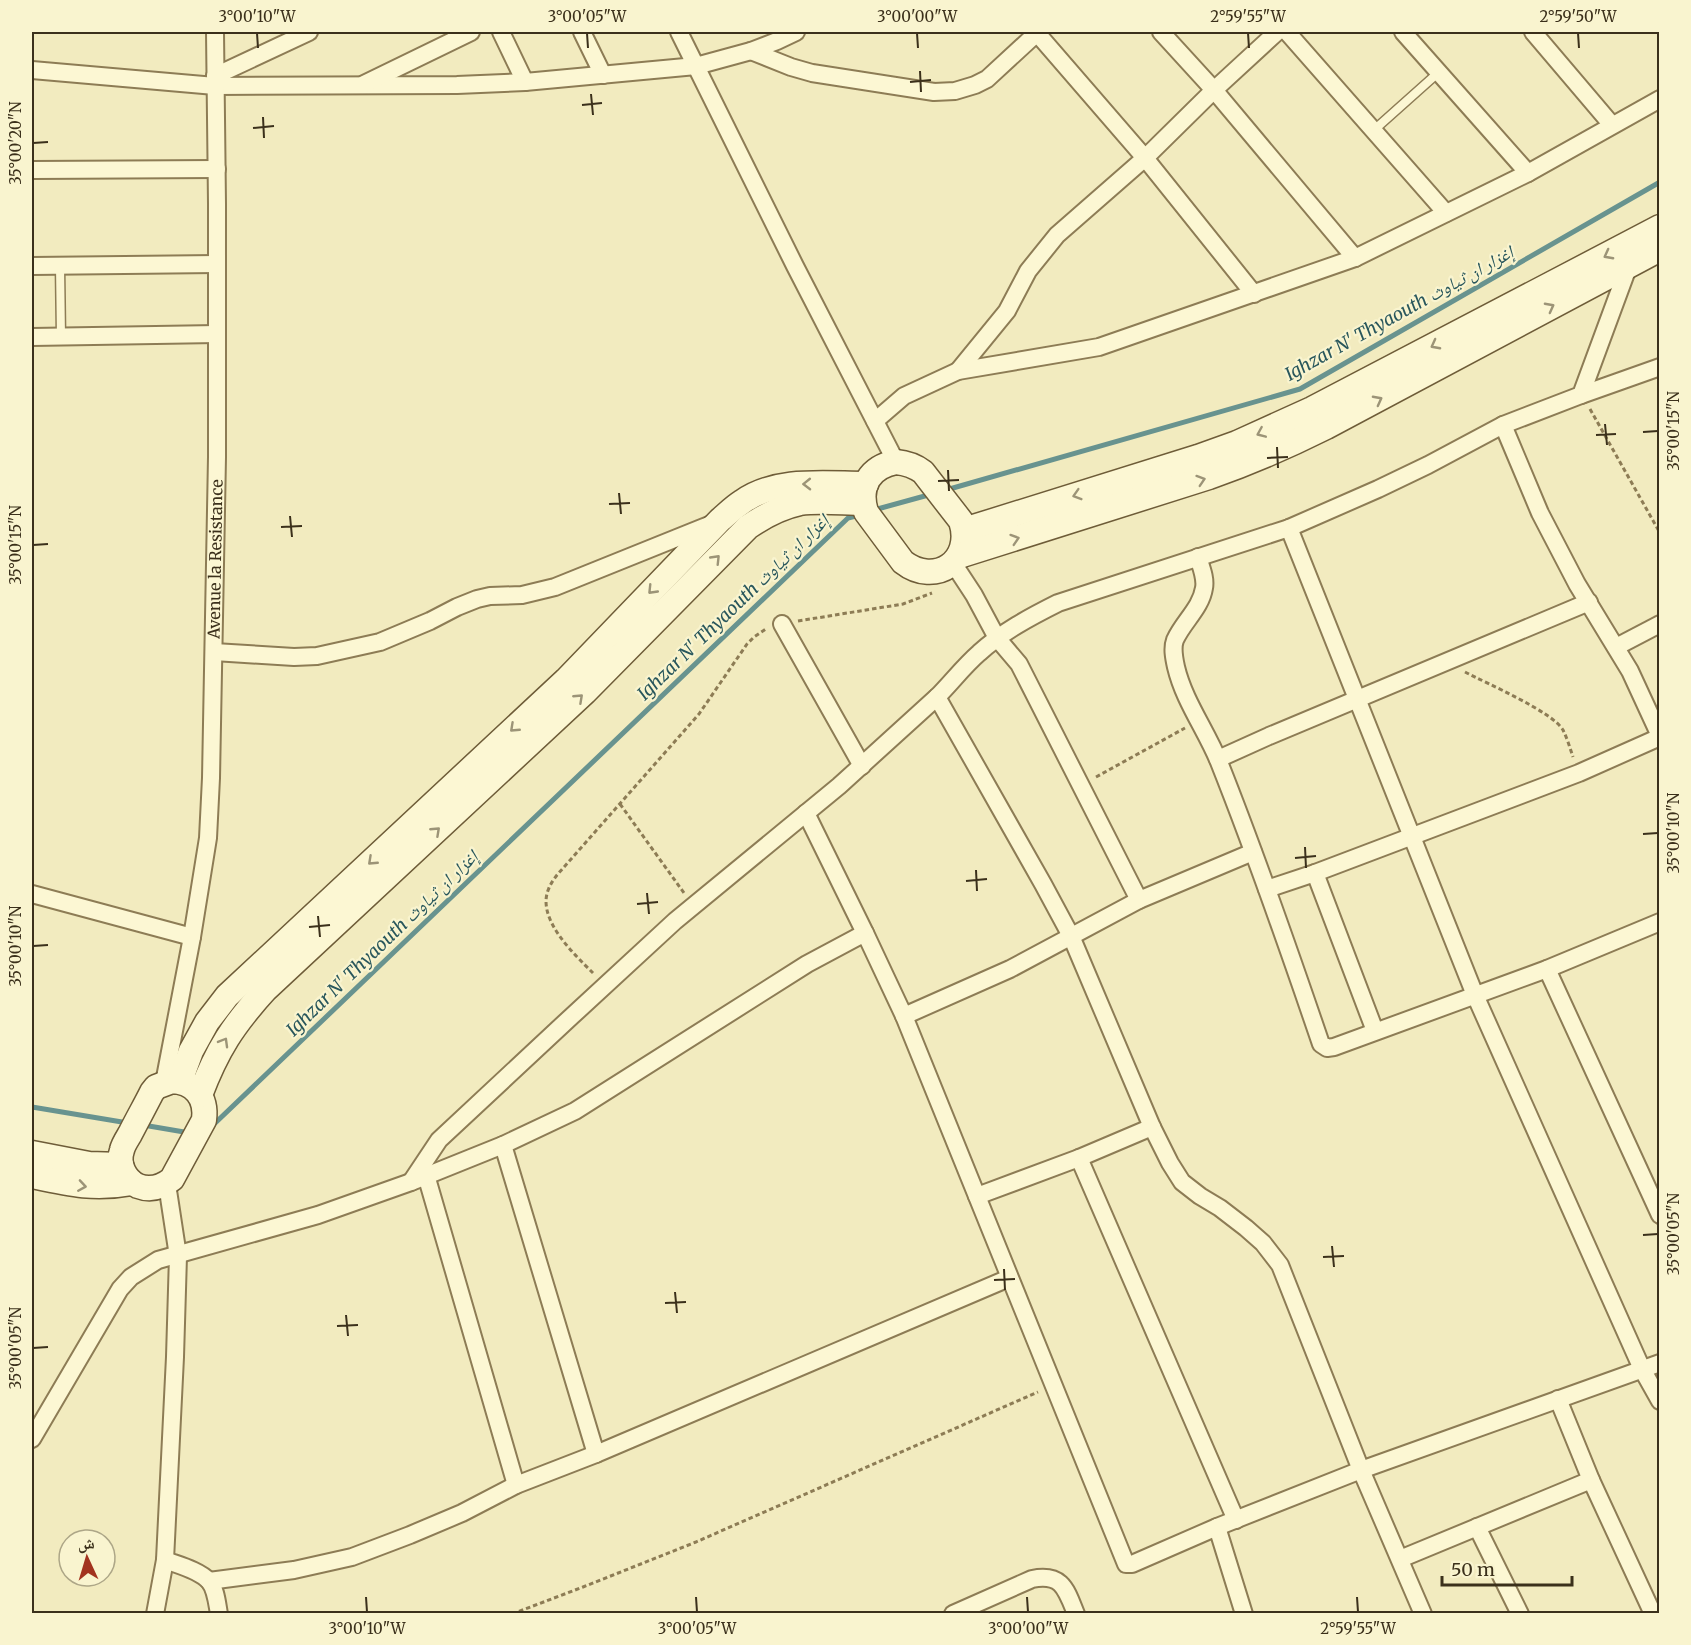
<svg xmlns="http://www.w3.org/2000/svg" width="1691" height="1645" viewBox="0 0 1691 1645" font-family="Merriweather,'Noto Naskh Arabic',serif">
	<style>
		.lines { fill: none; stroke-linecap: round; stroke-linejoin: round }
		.stream { stroke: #68938f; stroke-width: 5 }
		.lane-casing { stroke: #8d7c55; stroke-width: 11 }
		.street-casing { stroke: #8d7c55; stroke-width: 20 }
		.secondary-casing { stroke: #6e5c38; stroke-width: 27 }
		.path { stroke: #8d7c55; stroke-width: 3; stroke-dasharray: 4.5 3; stroke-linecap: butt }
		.lane { stroke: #fcf7d3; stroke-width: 8 }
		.street { stroke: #fcf7d3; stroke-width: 16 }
		.secondary { stroke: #fcf7d3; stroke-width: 24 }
		.oneway { stroke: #9c9477 }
		.ticks { fill: none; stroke: #3b301b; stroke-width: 2 }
		.labels { text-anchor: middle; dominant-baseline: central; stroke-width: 4.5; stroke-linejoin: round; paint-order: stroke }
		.street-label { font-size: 16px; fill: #3b301b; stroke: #f9f4cf }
		.water-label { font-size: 18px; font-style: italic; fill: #29575c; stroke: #f9f4cf }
		.neatline { fill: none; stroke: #3b301b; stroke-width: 2 }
		.ticks-label { font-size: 15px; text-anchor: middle; fill: #3b301b }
	</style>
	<rect width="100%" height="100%" fill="#f2ebbf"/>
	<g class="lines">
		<g class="stream">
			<path d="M946 490 1300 389 1660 182"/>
			<path d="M874 510 932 494"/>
			<path d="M32 1107 128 1123"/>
			<path d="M143 1125 190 1133"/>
			<path d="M211 1127 848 518 860 515"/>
		</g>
		<g class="lane-casing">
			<g id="lane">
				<path d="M1374 130 1439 72"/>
				<path d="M60 266 61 337"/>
			</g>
		</g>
		<g class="street-casing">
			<g id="street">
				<path d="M501 32 525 82"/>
				<path d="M582 32 603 75"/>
				<path d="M679 32 795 266 896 462"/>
				<path d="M1036 32 1145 158 1254 294"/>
				<path d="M1161 32 1214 90 1355 258"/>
				<path d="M1287 32 1446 213"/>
				<path d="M1403 32 1528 173"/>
				<path d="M1533 32 1612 125"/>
				<path d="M751 51 791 67 812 73 934 92 955 91 975 85 987 79 1038 32"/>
				<path d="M32 70 215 86 457 85 525 82 696 66 751 51 777 41 796 32"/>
				<path d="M215 76 309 32"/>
				<path d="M364 84 471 32"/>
				<path d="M32 170 217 169"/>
				<path d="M32 266 217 264"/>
				<path d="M32 337 217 334"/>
				<path d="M958 371 1007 311 1028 271 1057 235 1145 158 1214 90 1277 32"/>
				<path d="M1581 395 1660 367"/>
				<path d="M875 421 904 396 958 371 1099 347 1355 258 1528 173 1660 99"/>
				<path d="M1503 425 1540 513 1577 584 1630 671 1660 736"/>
				<path d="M1289 528 1475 995 1642 1369 1660 1401"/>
				<path d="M1198 557C1201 567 1206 578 1204 588 1201 608 1183 622 1175 640 1172 648 1174 658 1176 667 1184 701 1206 730 1219 762 1256 855 1289 950 1321 1044L1327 1048 1334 1047 1547 969 1660 922"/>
				<path d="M782 624 862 766"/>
				<path d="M1616 647 1660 624"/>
				<path d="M214 652 294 657 317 656 380 642 430 621 457 607 477 599 490 596 522 595 555 587 714 523"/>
				<path d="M937 697C951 683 964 666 979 653 1002 632 1030 617 1058 603L1289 528 1378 489 1428 465 1503 425 1581 395 1629 265"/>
				<path d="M1218 759 1269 736 1589 602"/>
				<path d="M806 813 865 933"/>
				<path d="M1315 873 1375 1031"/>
				<path d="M1267 889 1315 873 1579 773 1660 737"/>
				<path d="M32 894 192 937"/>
				<path d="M1139 900 1253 852"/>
				<path d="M1547 969 1660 1215"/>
				<path d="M904 1016 1126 1564H1132L1217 1527 1361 1470 1660 1363"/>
				<path id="s1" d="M164 1083 192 937 208 838 211 778 217 457V204L215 32"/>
				<path d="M503 1145 596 1454"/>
				<path d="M1079 1158 1236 1520"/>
				<path d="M426 1175 516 1485"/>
				<path d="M411 1182 439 1140 572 1016 675 921 839 786 937 697 1043 884 1071 936 1152 1127 1170 1163 1182 1182 1200 1196 1220 1208 1246 1228 1263 1243 1280 1265 1361 1470 1423 1614"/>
				<path d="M977 1196 1079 1158 1152 1127"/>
				<path d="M1558 1399 1591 1480 1653 1614"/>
				<path d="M32 1439 120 1289 131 1277 158 1260 318 1215 411 1182 503 1145 575 1111 807 964 865 933 904 1016 1010 969 1139 900 1019 664 997 638 974 595 953 563"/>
				<path d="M1217 1527 1244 1614"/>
				<path d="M1477 1527 1520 1614"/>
				<path d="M1400 1559 1591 1480"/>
				<path d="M165 1560C178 1565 199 1570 209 1581 216 1589 217 1603 219 1614"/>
				<path d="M209 1581 294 1570 352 1557 410 1535 462 1513 516 1485 596 1454 1009 1278"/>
				<path d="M155 1614 165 1560 175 1357 178 1256 167 1184"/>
				<path d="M953 1614 1032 1579C1062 1573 1066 1589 1076 1614"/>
			</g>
		</g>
		<g class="secondary-casing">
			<g id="secondary">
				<path d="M896 462C907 463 915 466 923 472L961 521C974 561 935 587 903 562L866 512C858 486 870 467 896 462Z"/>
				<path d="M964 530 1198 457 1237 443 1312 409 1660 227"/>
				<path d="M959 556 1209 477C1249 463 1288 446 1326 427L1660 249"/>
				<path d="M172 1081C194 1082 207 1097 204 1120L172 1179C162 1187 151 1191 138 1186 125 1180 117 1164 122 1150 123 1145 127 1139 130 1134 137 1120 145 1106 152 1092L156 1087Z"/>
				<path d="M180 1081 191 1051 207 1022 227 996 566 680 720 520C727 514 734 507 742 502 777 477 826 484 866 484"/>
				<path d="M200 1095C217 1050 233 1025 266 989L585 692 748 527C764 516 781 507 800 503 820 500 843 503 863 503"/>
				<path d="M32 1153 89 1164 121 1165"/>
				<path d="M32 1176C69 1184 94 1190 132 1183"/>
			</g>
		</g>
		<g class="path">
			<path d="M1590 409 1660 533"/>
			<path d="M798 621 903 604 932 593"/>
			<path d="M1465 672C1486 683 1553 712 1563 730 1567 738 1570 748 1573 757"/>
			<path d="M1096 777 1185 728"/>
			<path d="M620 804 684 893"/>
			<path d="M593 973C574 954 535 918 549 888 551 883 554 879 557 875L699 714 747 644 754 637 766 629"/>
			<path d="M512 1614 583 1587 696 1542 1038 1392"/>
		</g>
		<use href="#lane" class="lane"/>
		<use href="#street" class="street"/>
		<use href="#secondary" class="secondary"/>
	</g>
	<defs><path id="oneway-chevron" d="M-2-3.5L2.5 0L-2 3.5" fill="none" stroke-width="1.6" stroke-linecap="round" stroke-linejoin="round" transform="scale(1.5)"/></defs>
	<g class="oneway">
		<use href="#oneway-chevron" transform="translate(1608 255) rotate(152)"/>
		<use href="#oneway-chevron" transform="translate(1550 307) rotate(-28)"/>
		<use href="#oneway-chevron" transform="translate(1435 345) rotate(152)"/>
		<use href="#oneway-chevron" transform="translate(1378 400) rotate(-28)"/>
		<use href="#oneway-chevron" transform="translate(1261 433) rotate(157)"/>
		<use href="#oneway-chevron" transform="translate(1201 480) rotate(-18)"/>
		<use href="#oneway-chevron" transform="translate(807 484) rotate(179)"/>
		<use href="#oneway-chevron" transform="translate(1077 495) rotate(163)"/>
		<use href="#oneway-chevron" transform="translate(1015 539) rotate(-18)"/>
		<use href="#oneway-chevron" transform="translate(716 559) rotate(-46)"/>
		<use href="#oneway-chevron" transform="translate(652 590) rotate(134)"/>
		<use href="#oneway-chevron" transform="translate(579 698) rotate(-43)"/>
		<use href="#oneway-chevron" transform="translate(514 728) rotate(137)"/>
		<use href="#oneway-chevron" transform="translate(436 831) rotate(-43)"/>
		<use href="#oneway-chevron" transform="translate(372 861) rotate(137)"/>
		<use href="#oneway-chevron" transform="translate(224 1042) rotate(-60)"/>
		<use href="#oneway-chevron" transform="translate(82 1186) rotate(9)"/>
	</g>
	<path class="ticks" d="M257 33 258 48M587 33 588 48M917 33 918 48M1248 33 1249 48M1578 33 1579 48M920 71 921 92M910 82 931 80M591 94 593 115M582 105 602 103M263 117 264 138M253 128 274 126M33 143 48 142M1605 424 1607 445M1643 432 1658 431M1596 435 1616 434M1277 447 1278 468M1267 458 1288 457M948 470 949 491M938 481 959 480M619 493 621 514M609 504 630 503M290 516 292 537M281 527 302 526M33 545 48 544M1643 834 1658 833M1305 847 1306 868M1295 858 1316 856M976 870 977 891M966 881 987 879M647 893 649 914M637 904 658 902M318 916 320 937M309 927 330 925M33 946 48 945M1643 1235 1658 1234M1332 1246 1334 1267M1323 1257 1344 1256M1004 1269 1005 1290M994 1280 1015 1279M675 1292 677 1313M665 1303 686 1302M346 1315 348 1336M337 1326 358 1325M33 1348 48 1347M366 1597 367 1612M696 1597 697 1612M1027 1597 1028 1612M1357 1597 1358 1612"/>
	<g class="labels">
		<g class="street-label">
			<text stroke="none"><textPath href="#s1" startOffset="528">Avenue la Resistance</textPath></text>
		</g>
		<g class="water-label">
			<text transform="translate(1399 313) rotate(-29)">Ighzar N' Thyaouth إغزار ان ثياوث</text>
			<text transform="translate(733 607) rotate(-44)">Ighzar N' Thyaouth إغزار ان ثياوث</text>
			<text transform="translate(382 943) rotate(-44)">Ighzar N' Thyaouth إغزار ان ثياوث</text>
		</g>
	</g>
	<rect width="1691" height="1645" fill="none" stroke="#f9f4cf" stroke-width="66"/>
	<g transform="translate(87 1558) rotate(356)"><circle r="28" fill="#f9f4cf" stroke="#ada687" stroke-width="1.5"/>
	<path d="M0-4.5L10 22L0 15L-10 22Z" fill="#a2331f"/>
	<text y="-9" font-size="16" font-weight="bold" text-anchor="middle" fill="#3b301b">ش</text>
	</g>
	<path d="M1442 1576v9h130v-9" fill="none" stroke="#3b301b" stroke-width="3"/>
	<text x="1451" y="1576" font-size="18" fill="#3b301b" stroke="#f9f4cf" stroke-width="4.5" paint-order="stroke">50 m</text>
	<rect x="33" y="33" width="1625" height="1579" class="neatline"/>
	<g class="ticks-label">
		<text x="257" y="22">3°00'10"W</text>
		<text x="587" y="22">3°00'05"W</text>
		<text x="917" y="22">3°00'00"W</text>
		<text x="1248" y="22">2°59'55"W</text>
		<text x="1578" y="22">2°59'50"W</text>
		<text transform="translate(16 143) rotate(-90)" y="5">35°00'20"N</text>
		<text transform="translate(1674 431) rotate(-90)" y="5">35°00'15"N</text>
		<text transform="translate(16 545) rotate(-90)" y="5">35°00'15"N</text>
		<text transform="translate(1674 833) rotate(-90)" y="5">35°00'10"N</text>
		<text transform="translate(16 946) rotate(-90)" y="5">35°00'10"N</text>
		<text transform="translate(1674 1234) rotate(-90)" y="5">35°00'05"N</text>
		<text transform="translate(16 1348) rotate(-90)" y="5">35°00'05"N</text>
		<text x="367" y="1634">3°00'10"W</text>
		<text x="697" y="1634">3°00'05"W</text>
		<text x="1028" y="1634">3°00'00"W</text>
		<text x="1358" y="1634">2°59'55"W</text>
	</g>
</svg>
